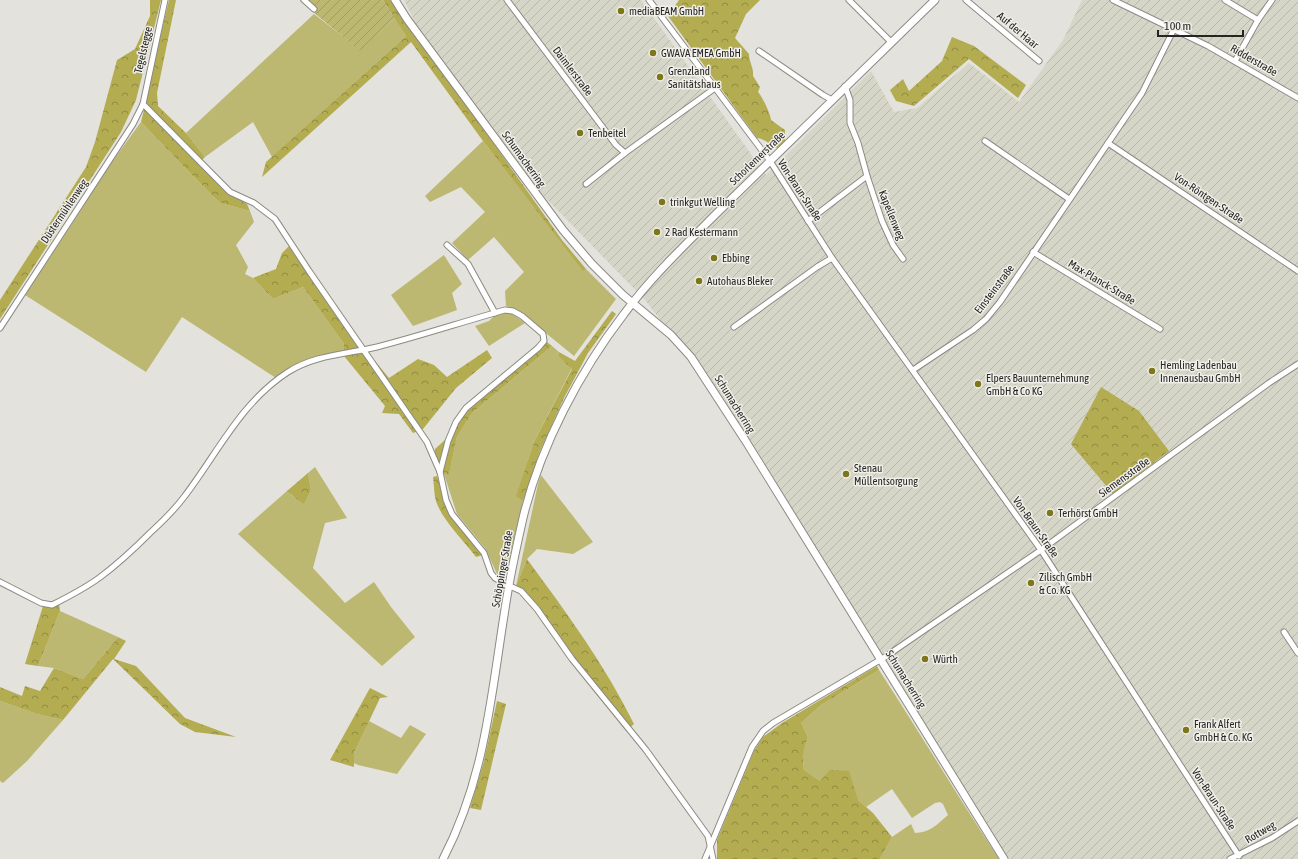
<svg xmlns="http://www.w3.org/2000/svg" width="1298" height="859" viewBox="0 0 1298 859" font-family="'Asap Condensed',sans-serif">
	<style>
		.industrial { fill: url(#industrial-furrows) }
		.green { fill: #bcb771 }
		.forest { fill: url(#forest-crowns) }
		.garden { fill: url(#garden-furrows) }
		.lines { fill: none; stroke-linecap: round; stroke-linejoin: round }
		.street-casing { stroke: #8b8a84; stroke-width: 7 }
		.secondary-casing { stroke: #8b8a84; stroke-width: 9 }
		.street { stroke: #fff; stroke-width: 5 }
		.secondary { stroke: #fff; stroke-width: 7 }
		.poi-dot { fill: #7d761a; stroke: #f0efe9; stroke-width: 1.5 }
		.labels { text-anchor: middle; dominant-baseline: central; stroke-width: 3; stroke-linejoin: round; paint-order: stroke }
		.poi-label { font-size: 11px; fill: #262523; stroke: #f0efe9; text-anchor: start }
		.street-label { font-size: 11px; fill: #262523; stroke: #f0efe9 }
	</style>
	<defs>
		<pattern id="industrial-furrows" width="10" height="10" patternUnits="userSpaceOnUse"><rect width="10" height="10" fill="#d6d6c8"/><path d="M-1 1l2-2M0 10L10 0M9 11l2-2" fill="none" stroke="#b8b8ac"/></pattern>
		<pattern id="forest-crowns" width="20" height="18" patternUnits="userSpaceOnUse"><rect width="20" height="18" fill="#b3ac51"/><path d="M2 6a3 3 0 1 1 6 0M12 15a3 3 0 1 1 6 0" fill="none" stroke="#918c43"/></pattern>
		<pattern id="garden-furrows" width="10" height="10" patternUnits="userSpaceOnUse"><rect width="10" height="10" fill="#bcb771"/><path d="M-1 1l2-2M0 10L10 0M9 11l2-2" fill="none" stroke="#a19d62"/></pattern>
	</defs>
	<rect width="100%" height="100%" fill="#e3e2dc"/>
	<path class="industrial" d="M404 0H641L766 175 871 71 894 112 917 108 969 63 1019 102 1063 40 1082 0H1298V859H1001L716 391 645 300 537 189 415 22Z"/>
	<g class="green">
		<path d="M314 14 360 50 395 18 406 36 272 157 253 122 205 157 186 133Z"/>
		<path d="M141 122 190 173 220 203 250 211 254 222 236 245 248 267 245 274 253 278 273 299 303 287 344 344V350L302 362 276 378 182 317 146 372 25 295 81 210 104 173Z"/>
		<path d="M483 141 583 270 586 269 616 299 574 356 520 312 513 308 506 306 505 291 524 272 494 237 468 260 452 243 485 212 461 187 430 202 425 196Z"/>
		<path d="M444 255 462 284 452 293 457 310 413 326 391 295Z"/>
		<path d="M509 312 514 315 525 323 489 346 475 326 489 321 496 314Z"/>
		<path d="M552 346 559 352 558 356 572 368 534 442 517 495 523 501 505 576H498L485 548 457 514 444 474 449 473 457 437 472 413Z"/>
		<path d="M315 467 347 518 325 523 313 568 345 603 374 582 391 607 415 637 382 666 238 534 287 491 304 505 311 490 308 473Z"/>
		<path d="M541 475 593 542 573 554 537 549 527 559 516 586 538 484Z"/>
		<path d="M60 611 118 637 83 679 54 668 38 666Z"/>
		<path d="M879 670C920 733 958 797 999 859H880L892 837 911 824 915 833C929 833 938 824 948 815L943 804 940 802 935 803 912 818 892 789 866 807 858 800 820 781 803 769 804 750 808 737 801 723 821 705Z"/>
		<path d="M0 701 37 714 63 720 27 761 3 783 0 781Z"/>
		<path d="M369 721 401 738 410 725 426 734 397 774 358 765 354 763V753Z"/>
	</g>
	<g class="forest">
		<path d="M150 0H161L136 100 121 132 0 319V300L86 167 95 142 117 60 135 49 150 16Z"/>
		<path d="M169 0H176L157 93 158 106 186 133 205 157 198 164 224 189 247 204 250 211 220 203 190 173 141 122 146 102 150 80Z"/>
		<path d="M383 0H392L562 240 586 269 583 271 483 141 411 42 262 177 266 162 406 36Z"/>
		<path d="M679 0H760L746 14 735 38 749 54C749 62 754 68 753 76L760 87 758 92C762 96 771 115 771 120L785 130V143L777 148C769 144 765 139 757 138L668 16Z"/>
		<path d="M952 37 974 46 1026 85 1018 98 969 59 914 106 896 101 890 90 903 79 909 91 942 61Z"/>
		<path d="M289 246 357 346 370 355 389 378 418 359 434 365 447 377 487 350 492 358 456 388 423 429 413 433 399 414 382 413 385 406 344 356V344L303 287 273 299 253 278 276 269 282 253Z"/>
		<path d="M612 311 616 314 588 353 564 398 540 451 523 501 516 496 534 442 572 369 558 356 559 352 575 361Z"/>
		<path d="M547 342 552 346 472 413 457 437 449 474H444L434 458 435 449 446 439 457 421 476 401Z"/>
		<path d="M1101 387 1139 411 1169 451 1113 494 1071 444Z"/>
		<path d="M308 473 311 490 304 505 287 491Z"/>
		<path d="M437 476 449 512 483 555 476 557C464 541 442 520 436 501 434 494 434 484 433 477Z"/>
		<path d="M527 559C566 612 605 665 634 724L626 731 592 689 531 598 516 586Z"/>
		<path d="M59 603 60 611 38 666 25 664 43 606H52Z"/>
		<path d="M118 637 126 641 114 659 136 666 185 718 236 737 195 732 180 724 113 659 63 720 37 714 0 701V687L22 696 25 686 40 691 54 668 83 679Z"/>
		<path d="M877 666 879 670 821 705 801 723 808 737 804 750 803 769 820 781 830 770 849 771 858 800 873 813 892 837 880 859H717V840L754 751 763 737 782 723Z"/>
		<path d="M370 688 388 697 380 698 354 753V767L330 760Z"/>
		<path d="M497 701 506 704 481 810 470 808 484 761Z"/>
	</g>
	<path class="garden" d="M301 0H383L395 18 360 51 300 1Z"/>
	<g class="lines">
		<g class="street-casing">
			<g id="street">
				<path d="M304 0 314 9"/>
				<path d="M507 0 616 145 625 153"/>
				<path d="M649 0 770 161 832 258 1041 550 1239 856"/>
				<path d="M849 0 891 42"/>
				<path d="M966 0 1039 61"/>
				<path d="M1113 0 1208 46 1298 98"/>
				<path d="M1225 0 1258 20 1235 61"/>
				<path d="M1258 20 1272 0"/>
				<path d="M759 51 823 95 832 100"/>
				<path d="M845 86 850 100V123L858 143 867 176 882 221 893 245 903 259"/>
				<path d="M143 104 230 192 254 203 275 219 309 271 427 442 440 472 446 500 452 514 484 553 491 573 495 578 503 583 521 591 537 609 572 659 646 750 708 836 713 859"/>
				<path d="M985 141 1069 199"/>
				<path d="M1108 143 1298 271"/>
				<path d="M586 184 625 153 715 88"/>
				<path d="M808 221 867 176"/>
				<path d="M447 245 468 264 495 313"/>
				<path d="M1033 252 1160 329"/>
				<path d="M734 327 817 267 832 258"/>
				<path d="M0 328 133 124 143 104 165 0"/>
				<path d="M913 370 973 330 986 319 1000 302 1142 93 1174 29"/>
				<path d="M0 582 41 603 52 605C68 597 85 588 99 578 118 564 135 548 151 532 163 521 175 509 184 497 217 454 241 402 288 372 314 355 347 354 377 347 420 336 462 322 505 310L513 311 522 316 543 334 544 341 538 348 466 408 456 422 448 441 440 472"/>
				<path d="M1284 632 1298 653"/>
				<path d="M705 859 752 747 763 731 773 723 885 657 1041 550 1269 383 1298 364"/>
				<path d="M1230 859 1272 838 1298 821"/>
			</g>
		</g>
		<g class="secondary-casing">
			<g id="secondary">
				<path d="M395 0 407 19 563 230 592 264 623 295 671 335 691 357 745 440 1004 859"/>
				<path d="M443 859C489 771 492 680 509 585 513 563 518 540 523 518 540 447 580 371 624 314 652 276 687 243 720 210L935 0"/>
			</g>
		</g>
		<use href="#street" class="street"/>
		<use href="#secondary" class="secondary"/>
	</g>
	<g class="poi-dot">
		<circle cx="621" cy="11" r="4"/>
		<circle cx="653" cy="53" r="4"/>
		<circle cx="660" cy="77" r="4"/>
		<circle cx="580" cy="133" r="4"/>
		<circle cx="662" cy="202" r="4"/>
		<circle cx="657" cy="232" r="4"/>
		<circle cx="714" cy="258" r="4"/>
		<circle cx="699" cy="281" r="4"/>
		<circle cx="1152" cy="371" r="4"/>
		<circle cx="978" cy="384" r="4"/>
		<circle cx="846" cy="474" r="4"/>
		<circle cx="1050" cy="513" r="4"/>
		<circle cx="1031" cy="583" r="4"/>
		<circle cx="925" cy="659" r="4"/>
		<circle cx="1186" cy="730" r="4"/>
	</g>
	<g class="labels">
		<g class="poi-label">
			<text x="629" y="11">mediaBEAM GmbH</text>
			<text x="661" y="53">GWAVA EMEA GmbH</text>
			<text x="668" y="71">Grenzland<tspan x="668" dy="13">Sanitätshaus</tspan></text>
			<text x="588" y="133">Tenbeitel</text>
			<text x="670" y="202">trinkgut Welling</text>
			<text x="665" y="232">2 Rad Kestermann</text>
			<text x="722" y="258">Ebbing</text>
			<text x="707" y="281">Autohaus Bleker</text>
			<text x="1160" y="365">Hemling Ladenbau<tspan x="1160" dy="13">Innenausbau GmbH</tspan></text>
			<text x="986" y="378">Elpers Bauunternehmung<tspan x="986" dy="13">GmbH &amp; Co KG</tspan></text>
			<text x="854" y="468">Stenau<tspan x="854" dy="13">Müllentsorgung</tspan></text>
			<text x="1058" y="513">Terhörst GmbH</text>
			<text x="1039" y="577">Zilisch GmbH<tspan x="1039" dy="13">&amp; Co. KG</tspan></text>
			<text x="933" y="659">Würth</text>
			<text x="1194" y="724">Frank Alfert<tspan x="1194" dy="13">GmbH &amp; Co. KG</tspan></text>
		</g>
		<g class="street-label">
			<text transform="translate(1018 30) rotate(40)">Auf der Haar</text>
			<text transform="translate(143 50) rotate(-77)">Tegelstegge</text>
			<text transform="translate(1254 60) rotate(30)">Ridderstraße</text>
			<text transform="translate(573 71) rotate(53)">Daimlerstraße</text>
			<text transform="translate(757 158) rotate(-44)">Schorlemerstraße</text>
			<text transform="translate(524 159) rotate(54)">Schumacherring</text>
			<text transform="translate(800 190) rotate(57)">Von-Braun-Straße</text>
			<text transform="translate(1209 198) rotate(34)">Von-Röntgen-Straße</text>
			<text transform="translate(64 211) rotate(-56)">Düstermühlenweg</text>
			<text transform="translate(892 215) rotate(68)">Kapellenweg</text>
			<text transform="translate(1102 282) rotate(31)">Max-Planck-Straße</text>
			<text transform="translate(994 289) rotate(-53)">Einsteinstraße</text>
			<text transform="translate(735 404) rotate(58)">Schumacherring</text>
			<text transform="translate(1124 477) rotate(-36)">Siemensstraße</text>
			<text transform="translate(1036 527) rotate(55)">Von-Braun-Straße</text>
			<text transform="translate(502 569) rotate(-80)">Schöppinger Straße</text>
			<text transform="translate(906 679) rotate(58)">Schumacherring</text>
			<text transform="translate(1214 799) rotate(57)">Von-Braun-Straße</text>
			<text transform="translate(1260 832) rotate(-30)">Rottweg</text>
		</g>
	</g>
	<path d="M1158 30v6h85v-6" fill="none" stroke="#262523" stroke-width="2"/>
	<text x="1164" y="30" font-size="12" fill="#262523" stroke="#f0efe9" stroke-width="3" paint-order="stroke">100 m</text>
</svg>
